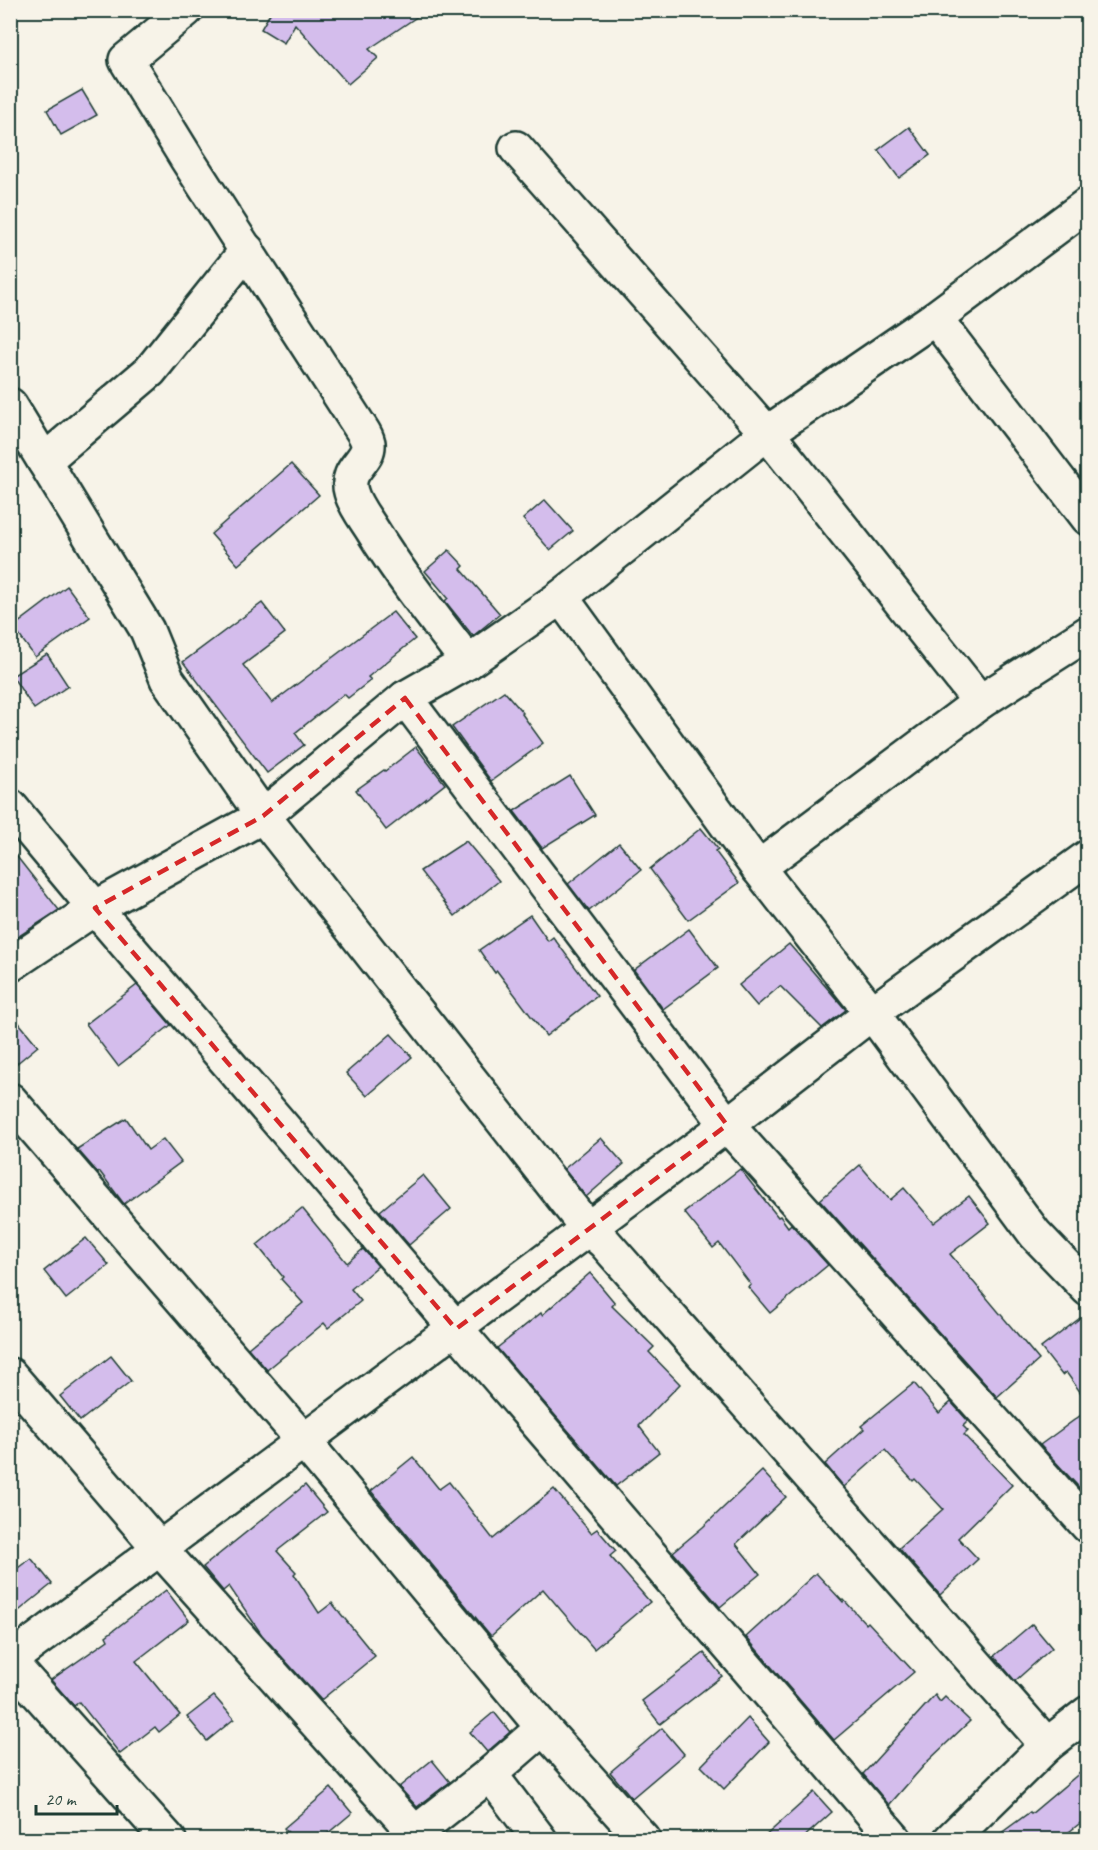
<svg xmlns="http://www.w3.org/2000/svg" width="1098" height="1850" viewBox="0 0 1098 1850" font-family="Caveat,sans-serif">
	<style>
		.building { fill: #d4bdec; stroke: #1f3d34; stroke-width: 1.5 }
		.lines { fill: none; stroke-linecap: round; stroke-linejoin: round }
		.minor-casing { stroke: #1f3d34; stroke-width: 38 }
		.minor { stroke: #f7f3e8; stroke-width: 33 }
		.marked { fill: none; stroke: #d62828; stroke-width: 4.5; stroke-dasharray: 12 8; stroke-linejoin: round }
	</style>
	<rect width="100%" height="100%" fill="#f7f3e8"/>
	<filter id="ink" filterUnits="userSpaceOnUse"><feTurbulence type="fractalNoise" baseFrequency=".0167" numOctaves="2"/><feDisplacementMap in="SourceGraphic" scale="12" xChannelSelector="R" yChannelSelector="G"/><feConvolveMatrix kernelMatrix="1 2 1 2 8 2 1 2 1" color-interpolation-filters="sRGB"/></filter>
	<g filter="url(#ink)">
		<g class="building">
			<path d="M272 10H427L369 49 378 58 348 84 295 24 284 43 261 29Z"/>
			<path d="M82 90 97 115 61 135 47 110Z"/>
			<path d="M909 127 930 155 899 178 878 150Z"/>
			<path d="M291 464 319 495 238 565 211 534Z"/>
			<path d="M545 500 573 531 550 550 523 519Z"/>
			<path d="M449 550 464 566 461 569 500 614 473 636 445 601 448 598 425 571Z"/>
			<path d="M67 586 90 617 35 657 13 627Z"/>
			<path d="M262 603 285 633 243 665 272 703 393 612 415 639 368 677 371 680 348 698 344 694 295 733 304 745 267 773 183 662Z"/>
			<path d="M47 654 68 686 34 709 12 676Z"/>
			<path d="M504 691 523 713 522 714 543 743 491 781 452 727Z"/>
			<path d="M416 747 445 784 386 830 356 790 384 770 385 771Z"/>
			<path d="M570 776 595 815 542 848 514 811Z"/>
			<path d="M701 828 718 849 715 851 739 883 688 920 650 869Z"/>
			<path d="M466 841 499 881 455 916 420 871Z"/>
			<path d="M619 843 641 870 589 911 568 884Z"/>
			<path d="M10 848 59 910 10 942Z"/>
			<path d="M530 915 548 941 553 937 597 996 546 1036 497 971 495 973 479 950Z"/>
			<path d="M689 929 718 968 663 1009 634 970Z"/>
			<path d="M789 944 846 1010 822 1028 780 986 757 1006 739 985Z"/>
			<path d="M137 985 171 1025 118 1066 86 1024Z"/>
			<path d="M10 1012 38 1046 10 1069Z"/>
			<path d="M391 1034 412 1057 367 1096 346 1073Z"/>
			<path d="M126 1118 148 1150 163 1139 181 1162 124 1204 100 1172 98 1173 77 1149Z"/>
			<path d="M601 1138 624 1164 586 1197 564 1169Z"/>
			<path d="M860 1165 890 1200 904 1188 934 1223 969 1196 990 1223 950 1254 1039 1360 997 1397 820 1200Z"/>
			<path d="M740 1169 778 1217 780 1216 788 1227 791 1224 828 1265 770 1313 748 1287 751 1285 719 1243 713 1248 684 1212Z"/>
			<path d="M423 1175 451 1209 409 1245 380 1211Z"/>
			<path d="M302 1208 347 1263 363 1249 378 1266 351 1289 361 1301 328 1328 324 1323 267 1370 248 1348 303 1303 281 1279 283 1277 257 1245Z"/>
			<path d="M86 1238 109 1265 66 1299 44 1271Z"/>
			<path d="M590 1273 615 1303 612 1306 654 1347 649 1352 680 1384 639 1426 659 1452 616 1486 497 1348 541 1313 542 1315Z"/>
			<path d="M1088 1312V1403L1066 1372 1062 1375 1041 1348Z"/>
			<path d="M111 1356 131 1381 80 1421 60 1396Z"/>
			<path d="M914 1383 939 1413 951 1402 968 1421 963 1426 968 1431 964 1435 1012 1485 958 1538 978 1559 940 1595 899 1548 943 1509 915 1479 913 1481 885 1450 844 1487 825 1464 864 1429 861 1426Z"/>
			<path d="M1088 1410V1497L1040 1445Z"/>
			<path d="M413 1457 439 1489 449 1482 493 1539 554 1489 591 1533 597 1529 616 1551 610 1556 650 1602 594 1649 543 1589 491 1636 371 1491Z"/>
			<path d="M762 1471 786 1497 736 1544 760 1574 720 1607 673 1552 703 1527Z"/>
			<path d="M305 1485 327 1512 277 1551 296 1572 294 1574 319 1613 332 1603 375 1656 321 1700 262 1635 229 1586 223 1591 203 1567Z"/>
			<path d="M31 1558 52 1584 10 1618V1574Z"/>
			<path d="M816 1573 843 1602 844 1600 866 1624 868 1622 914 1672 834 1740 746 1637Z"/>
			<path d="M166 1590 189 1620 136 1661 180 1715 159 1732 155 1727 120 1754 79 1702 74 1706 51 1680 108 1640 106 1636Z"/>
			<path d="M1032 1624 1052 1648 1015 1681 994 1656Z"/>
			<path d="M704 1653 722 1676 660 1724 642 1701Z"/>
			<path d="M935 1695 940 1702 945 1697 970 1721 928 1761 889 1805 863 1774Z"/>
			<path d="M214 1696 234 1719 207 1741 187 1717Z"/>
			<path d="M494 1712 510 1732 487 1752 470 1732Z"/>
			<path d="M748 1718 769 1742 724 1789 701 1766Z"/>
			<path d="M662 1728 684 1754 632 1798 610 1772Z"/>
			<path d="M432 1760 450 1782 417 1807 399 1787Z"/>
			<path d="M1088 1766V1817L1060 1839H993L1030 1812 1031 1814Z"/>
			<path d="M331 1788 352 1813 321 1839H294L284 1828Z"/>
			<path d="M814 1792 832 1812 802 1839H762Z"/>
		</g>
		<g class="lines">
			<g class="minor-casing">
				<g id="minor">
					<path d="M186 10 126 60 187 159 362 430C364 433 367 439 368 443 370 462 344 468 351 492 354 504 364 517 371 528 400 575 434 618 468 662"/>
					<path d="M516 148 767 433 980 702"/>
					<path d="M935 318 1088 518"/>
					<path d="M10 405 147 630 167 679 263 816 587 1228 604 1242 1047 1745 950 1840"/>
					<path d="M44 461 150 371 247 250"/>
					<path d="M561 597 758 868 872 1013 1035 1234 1088 1289"/>
					<path d="M405 698 727 1125 1088 1526"/>
					<path d="M10 806 95 908 895 1840"/>
					<path d="M758 868 980 702 1088 633"/>
					<path d="M10 965 95 908 263 816 405 698 468 662 561 597 767 433 935 318 1088 204"/>
					<path d="M10 1100 303 1440 543 1728 644 1840"/>
					<path d="M10 1375 160 1549 415 1833 406 1840"/>
					<path d="M10 1660 727 1125 872 1013 1088 857"/>
					<path d="M10 1662 169 1840"/>
					<path d="M1047 1745 1088 1713"/>
					<path d="M490 1774 540 1840"/>
					<path d="M415 1833 490 1774 543 1728"/>
				</g>
			</g>
			<use href="#minor" class="minor"/>
		</g>
	</g>
	<path class="marked" d="M405 698 727 1125 456 1329 95 908 263 816Z"/>
	<rect width="1098" height="1850" fill="none" stroke="#f7f3e8" stroke-width="36"/>
	<rect x="18" y="18" width="1062" height="1814" fill="none" stroke="#1f3d34" stroke-width="2" filter="url(#ink)"/>
	<path d="M36 1805v9h81v-9" fill="none" stroke="#1f3d34" stroke-width="3"/>
	<text x="45" y="1805" font-size="18" fill="#1f3d34" stroke="#f7f3e8" stroke-width="4.5" paint-order="stroke">20 m</text>
</svg>
